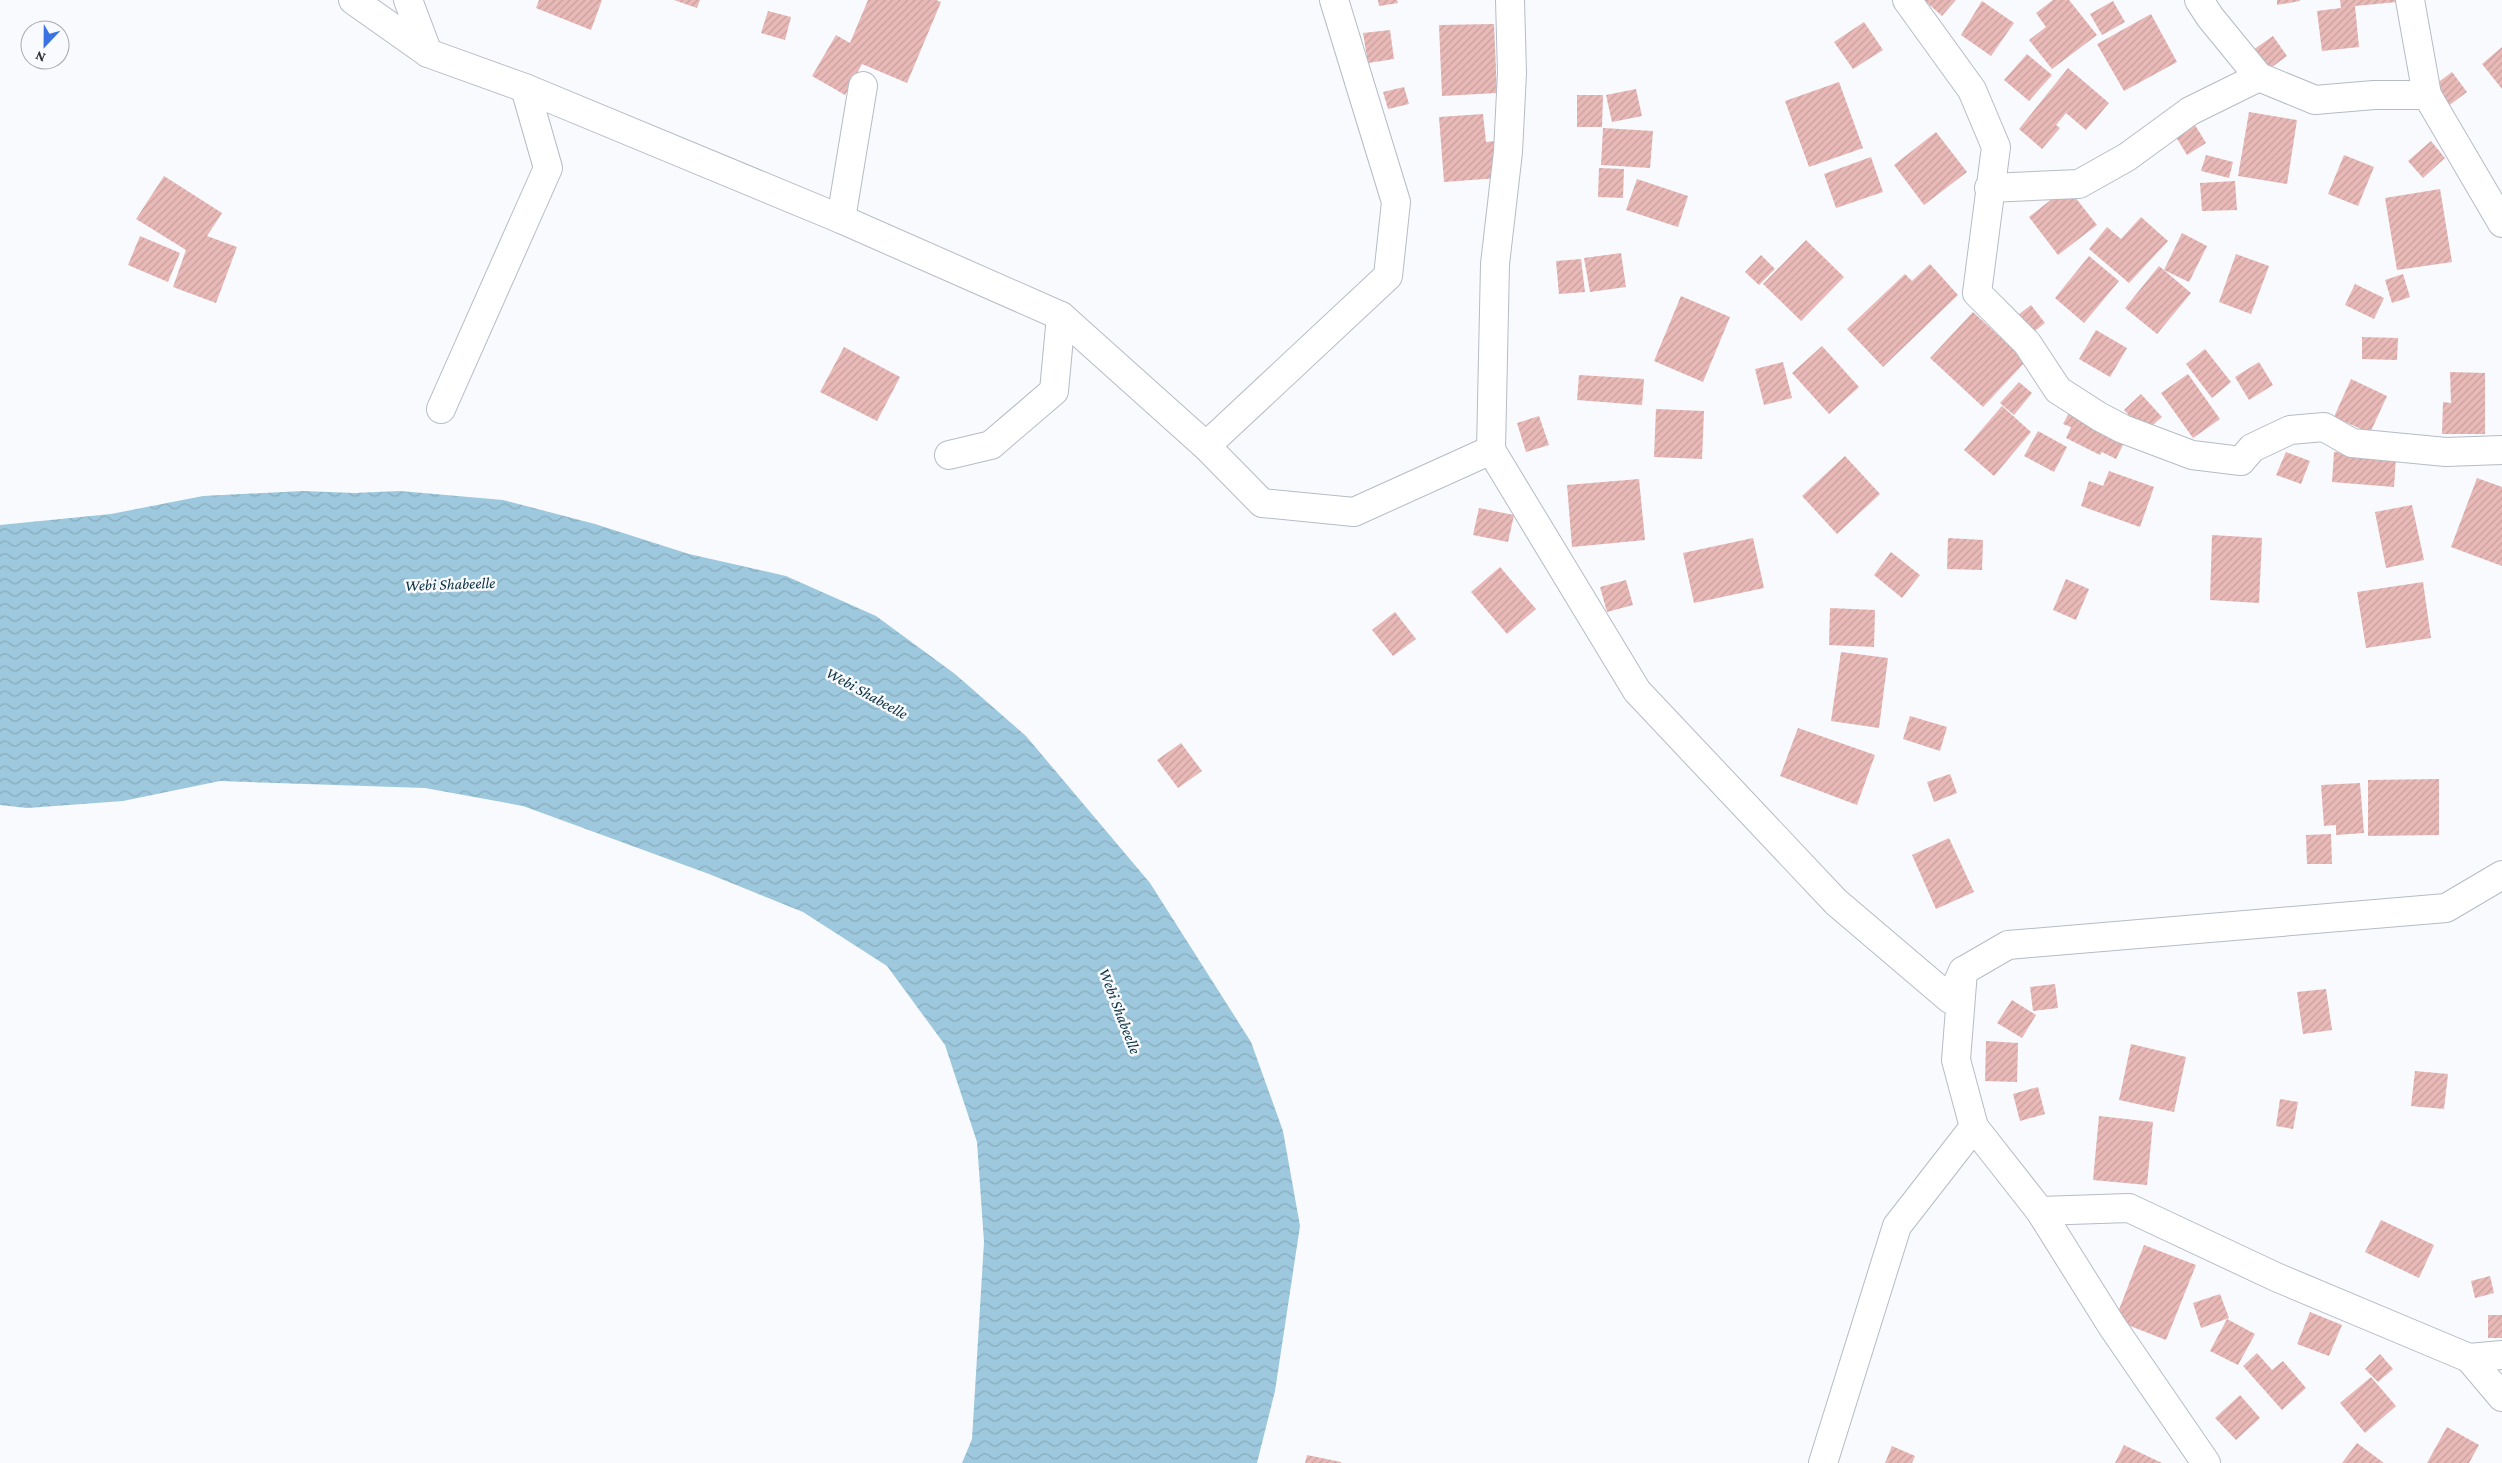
<svg xmlns="http://www.w3.org/2000/svg" width="2502" height="1463" viewBox="0 0 2502 1463" font-family="'Crimson Pro',serif">
	<style>
		.water { fill: url(#water-waves) }
		.building { fill: url(#building-hatch) }
		.lines { fill: none; stroke-linecap: round; stroke-linejoin: round }
		.minor-casing { stroke: #b6bbc5; stroke-width: 30 }
		.minor { stroke: #fff; stroke-width: 28 }
		.labels { text-anchor: middle; dominant-baseline: central; stroke-width: 5; stroke-linejoin: round; paint-order: stroke }
		.water-label { font-size: 16px; font-style: italic; fill: #0b3141; stroke: #f8fafe }
	</style>
	<defs>
		<pattern id="water-waves" width="16" height="10" patternUnits="userSpaceOnUse" patternTransform="scale(1.25)"><rect width="16" height="10" fill="#9dc8dd"/><path d="M0 5q4-4 8 0t8 0" fill="none" stroke="#88acbe"/></pattern>
		<pattern id="building-hatch" width="6" height="6" patternUnits="userSpaceOnUse" patternTransform="scale(1.25)"><rect width="6" height="6" fill="#e8b9b7"/><path d="M-1 1l2-2M0 6l6-6M5 7l2-2" fill="none" stroke="#c79f9e"/></pattern>
	</defs>
	<rect width="100%" height="100%" fill="#f8fafe"/>
	<path class="water" d="M303 491 354 493 400 491 503 500 595 524 689 554 786 576 876 616 955 674 1026 736 1150 883 1251 1042 1283 1131 1300 1226 1275 1391 1257 1463H962L972 1439 984 1242 977 1142 945 1045 887 966 803 912 709 874 523 806 425 788 220 781 123 801 27 808 0 805V525L111 514 203 496Z"/>
	<g class="building">
		<path d="M539 0H602L591 30 536 8Z"/>
		<path d="M674 0H700L697 8Z"/>
		<path d="M868 0H936L941 2 907 83 862 64 845 95 812 76 836 35 850 43Z"/>
		<path d="M1378 0H1397L1398 3 1379 6Z"/>
		<path d="M1924 0H1956L1942 16Z"/>
		<path d="M2053 0H2069L2097 35 2052 69 2029 40 2046 27 2036 13Z"/>
		<path d="M2277 0H2300V1L2277 5Z"/>
		<path d="M2340 0H2397V2L2355 6 2359 47 2322 51 2317 11 2341 8Z"/>
		<path d="M1982 1 2014 23 1991 56 1961 35Z"/>
		<path d="M2113 1 2125 22 2102 35 2090 14Z"/>
		<path d="M768 11 791 17 785 40 761 33Z"/>
		<path d="M2151 14 2177 62 2124 91 2097 44Z"/>
		<path d="M1864 22 1883 50 1853 69 1834 42Z"/>
		<path d="M1494 24 1497 93 1442 96 1439 25Z"/>
		<path d="M1390 30 1394 59 1368 63 1363 33Z"/>
		<path d="M2273 36 2287 56 2268 70 2253 50Z"/>
		<path d="M2502 47V89L2482 64Z"/>
		<path d="M2027 54 2052 75 2029 101 2004 80Z"/>
		<path d="M2068 68 2109 103 2086 130 2066 113 2056 125 2060 128 2042 149 2019 129Z"/>
		<path d="M2452 72 2467 92 2447 107 2432 87Z"/>
		<path d="M1839 82 1863 148 1809 167 1785 101Z"/>
		<path d="M1404 87 1409 104 1388 109 1383 92Z"/>
		<path d="M1636 89 1642 116 1612 122 1606 95Z"/>
		<path d="M1577 95H1603L1602 127H1577Z"/>
		<path d="M2249 112 2297 120 2287 184 2238 176Z"/>
		<path d="M1483 114 1486 142 1495 141 1498 178 1444 182 1439 117Z"/>
		<path d="M2195 125 2206 143 2187 155 2176 137Z"/>
		<path d="M1603 128 1653 131 1650 168 1601 165Z"/>
		<path d="M1936 132 1967 172 1924 205 1894 165Z"/>
		<path d="M2431 141 2445 158 2423 178 2408 161Z"/>
		<path d="M2206 155 2233 162 2229 178 2201 171Z"/>
		<path d="M2344 155 2374 167 2358 206 2328 194Z"/>
		<path d="M1871 157 1883 192 1836 208 1824 174Z"/>
		<path d="M1599 168 1624 169 1623 198 1598 197Z"/>
		<path d="M164 176 222 213 207 236 237 247 216 303 173 287 186 250 136 219Z"/>
		<path d="M1637 179 1688 196 1678 227 1626 210Z"/>
		<path d="M2235 181 2237 210 2202 211 2200 183Z"/>
		<path d="M2067 187 2097 225 2058 255 2029 217Z"/>
		<path d="M2440 189 2452 262 2397 270 2385 198Z"/>
		<path d="M2141 217 2168 241 2129 283 2089 249 2107 227 2121 239Z"/>
		<path d="M2182 233 2207 246 2189 282 2164 270Z"/>
		<path d="M140 236 180 253 168 282 128 265Z"/>
		<path d="M1806 240 1844 277 1801 321 1763 284Z"/>
		<path d="M1621 253 1626 287 1590 292 1584 258Z"/>
		<path d="M2236 254 2269 266 2251 314 2219 302Z"/>
		<path d="M1761 255 1775 269 1759 285 1745 272Z"/>
		<path d="M2089 256 2119 281 2084 323 2055 298Z"/>
		<path d="M1581 259 1585 292 1559 294 1556 261Z"/>
		<path d="M1930 264 1958 295 1883 367 1847 329 1905 274 1912 281Z"/>
		<path d="M2159 266 2191 293 2157 334 2125 308Z"/>
		<path d="M2403 274 2410 297 2392 303 2385 280Z"/>
		<path d="M2355 284 2384 298 2374 319 2345 305Z"/>
		<path d="M1681 296 1730 317 1703 382 1654 361Z"/>
		<path d="M2031 305 2045 323 2028 336 2014 318Z"/>
		<path d="M1973 312 2026 361 1983 407 1930 358Z"/>
		<path d="M2096 330 2127 348 2110 377 2079 359Z"/>
		<path d="M2362 337 2398 338 2397 360 2362 359Z"/>
		<path d="M1822 346 1859 387 1829 414 1792 373Z"/>
		<path d="M844 347 900 377 877 421 820 392Z"/>
		<path d="M2205 349 2231 382 2212 398 2186 364Z"/>
		<path d="M1783 362 1792 398 1764 405 1755 369Z"/>
		<path d="M2259 362 2273 385 2249 400 2235 377Z"/>
		<path d="M2450 372 2485 373V434H2442L2443 402 2451 403Z"/>
		<path d="M2188 374 2220 419 2193 438 2161 393Z"/>
		<path d="M1579 375 1644 379 1642 405 1577 400Z"/>
		<path d="M2351 379 2387 396 2370 433 2334 417Z"/>
		<path d="M2019 382 2032 393 2014 415 2000 403Z"/>
		<path d="M2141 394 2162 417 2145 432 2124 410Z"/>
		<path d="M2002 406 2031 432 1994 476 1964 450Z"/>
		<path d="M1656 409 1704 411 1702 459 1654 457Z"/>
		<path d="M2071 409 2127 437 2116 459 2102 452 2100 455 2066 438 2071 427 2063 424Z"/>
		<path d="M1539 416 1549 445 1526 452 1517 423Z"/>
		<path d="M2038 431 2067 447 2054 472 2024 456Z"/>
		<path d="M2286 452 2310 461 2301 484 2276 475Z"/>
		<path d="M2334 452 2396 457 2394 487 2332 482Z"/>
		<path d="M1845 456 1880 494 1837 534 1802 496Z"/>
		<path d="M2109 471 2154 487 2140 527 2081 506 2089 481 2103 486Z"/>
		<path d="M2477 478 2502 487V566L2451 547Z"/>
		<path d="M1639 479 1645 540 1572 547 1567 485Z"/>
		<path d="M2412 505 2424 560 2386 568 2375 512Z"/>
		<path d="M1479 508 1514 515 1508 542 1473 535Z"/>
		<path d="M2212 535 2262 538 2259 603 2210 600Z"/>
		<path d="M1753 538 1764 588 1694 603 1683 553Z"/>
		<path d="M1948 538 1983 540 1982 570 1947 569Z"/>
		<path d="M1891 552 1920 575 1902 598 1874 575Z"/>
		<path d="M1500 567 1536 609 1507 634 1471 592Z"/>
		<path d="M2066 579 2089 589 2076 620 2053 610Z"/>
		<path d="M1626 580 1633 605 1607 612 1600 587Z"/>
		<path d="M2423 582 2431 638 2366 648 2357 592Z"/>
		<path d="M1830 608 1875 610 1874 647 1829 645Z"/>
		<path d="M1395 612 1416 639 1393 656 1372 630Z"/>
		<path d="M1841 652 1888 658 1879 728 1831 721Z"/>
		<path d="M1910 716 1947 727 1940 751 1903 739Z"/>
		<path d="M1798 728 1875 755 1857 805 1780 776Z"/>
		<path d="M1181 743 1202 771 1178 788 1157 760Z"/>
		<path d="M1950 774 1957 793 1934 802 1927 782Z"/>
		<path d="M2439 779V835L2368 836V780Z"/>
		<path d="M2360 783 2364 833 2336 835V825L2324 826 2321 785Z"/>
		<path d="M2331 834 2332 864H2307L2306 835Z"/>
		<path d="M1949 838 1974 892 1936 909 1912 855Z"/>
		<path d="M2055 984 2058 1008 2033 1011 2030 987Z"/>
		<path d="M2326 989 2332 1030 2303 1034 2297 992Z"/>
		<path d="M2012 1000 2036 1015 2022 1038 1997 1023Z"/>
		<path d="M1986 1041 2018 1043 2017 1082 1985 1081Z"/>
		<path d="M2131 1044 2186 1057 2174 1112 2119 1100Z"/>
		<path d="M2415 1071 2448 1074 2444 1109 2411 1106Z"/>
		<path d="M2038 1087 2045 1114 2020 1121 2013 1094Z"/>
		<path d="M2280 1099 2298 1102 2293 1129 2276 1126Z"/>
		<path d="M2099 1116 2153 1122 2147 1185 2093 1180Z"/>
		<path d="M2381 1220 2434 1245 2419 1278 2365 1252Z"/>
		<path d="M2144 1245 2196 1265 2166 1340 2115 1320Z"/>
		<path d="M2490 1276 2494 1293 2475 1298 2471 1281Z"/>
		<path d="M2220 1294 2229 1318 2201 1328 2193 1303Z"/>
		<path d="M2310 1312 2342 1325 2329 1356 2297 1344Z"/>
		<rect x="2488" y="1315" width="14" height="23"/>
		<path d="M2227 1319 2255 1334 2238 1365 2210 1351Z"/>
		<path d="M2257 1353 2272 1370 2283 1361 2306 1388 2282 1410 2243 1366Z"/>
		<path d="M2380 1354 2393 1369 2378 1382 2365 1369Z"/>
		<path d="M2371 1377 2396 1406 2365 1433 2340 1403Z"/>
		<path d="M2240 1395 2260 1418 2236 1440 2215 1418Z"/>
		<path d="M2447 1427 2479 1445 2469 1463H2427Z"/>
		<path d="M2357 1443 2384 1463H2342Z"/>
		<path d="M2124 1445 2162 1463H2115Z"/>
		<path d="M1892 1446 1915 1456 1912 1463H1885Z"/>
		<path d="M1307 1455 1341 1462V1463H1305Z"/>
	</g>
	<g class="lines">
		<g class="minor-casing">
			<g id="minor">
				<path d="M353 0 428 53 525 88 841 219 1061 316 1206 446 1262 503 1354 512 1491 450"/>
				<path d="M408 0 428 53"/>
				<path d="M1510 0 1512 73 1508 152 1495 264 1491 450 1637 691 1836 902 1950 999 1963 971"/>
				<path d="M1907 0 1972 90 1996 147 1977 293 2027 343 2058 390 2100 417 2123 429 2192 455 2241 461 2252 448 2290 430 2324 427 2352 443 2446 452 2502 450"/>
				<path d="M2199 0 2210 17 2259 77"/>
				<path d="M2410 0 2427 95 2502 223"/>
				<path d="M1989 188 2079 184 2127 157 2190 111 2259 77 2315 100 2374 95H2427"/>
				<path d="M841 219 863 86"/>
				<path d="M441 409 548 168 525 88"/>
				<path d="M1206 446 1388 276 1396 202 1334 0"/>
				<path d="M949 455 991 445 1054 391 1061 316"/>
				<path d="M1974 1127 2040 1211 2112 1326 2206 1463"/>
				<path d="M2040 1211 2129 1208 2276 1277 2469 1358 2502 1397"/>
				<path d="M2469 1358 2502 1355"/>
				<path d="M1823 1463 1897 1226 1974 1127 1956 1060 1963 971 2008 945 2446 908 2502 875"/>
			</g>
		</g>
		<use href="#minor" class="minor"/>
	</g>
	<g class="labels">
		<g class="water-label">
			<text transform="translate(450 584) rotate(-2)">Webi Shabeelle</text>
			<text transform="translate(867 693) rotate(29)">Webi Shabeelle</text>
			<text transform="translate(1120 1011) rotate(69)">Webi Shabeelle</text>
		</g>
	</g>
	<g transform="translate(45 45) rotate(202)"><circle r="24" fill="#f8fafe" stroke="#a7a9ad"/>
	<path d="M0-4L9 19L0 12L-9 19Z" fill="#3c73e3"/>
	<text y="-8" font-size="14" font-weight="bold" text-anchor="middle" fill="#2d2f33">N</text>
	</g>
</svg>
